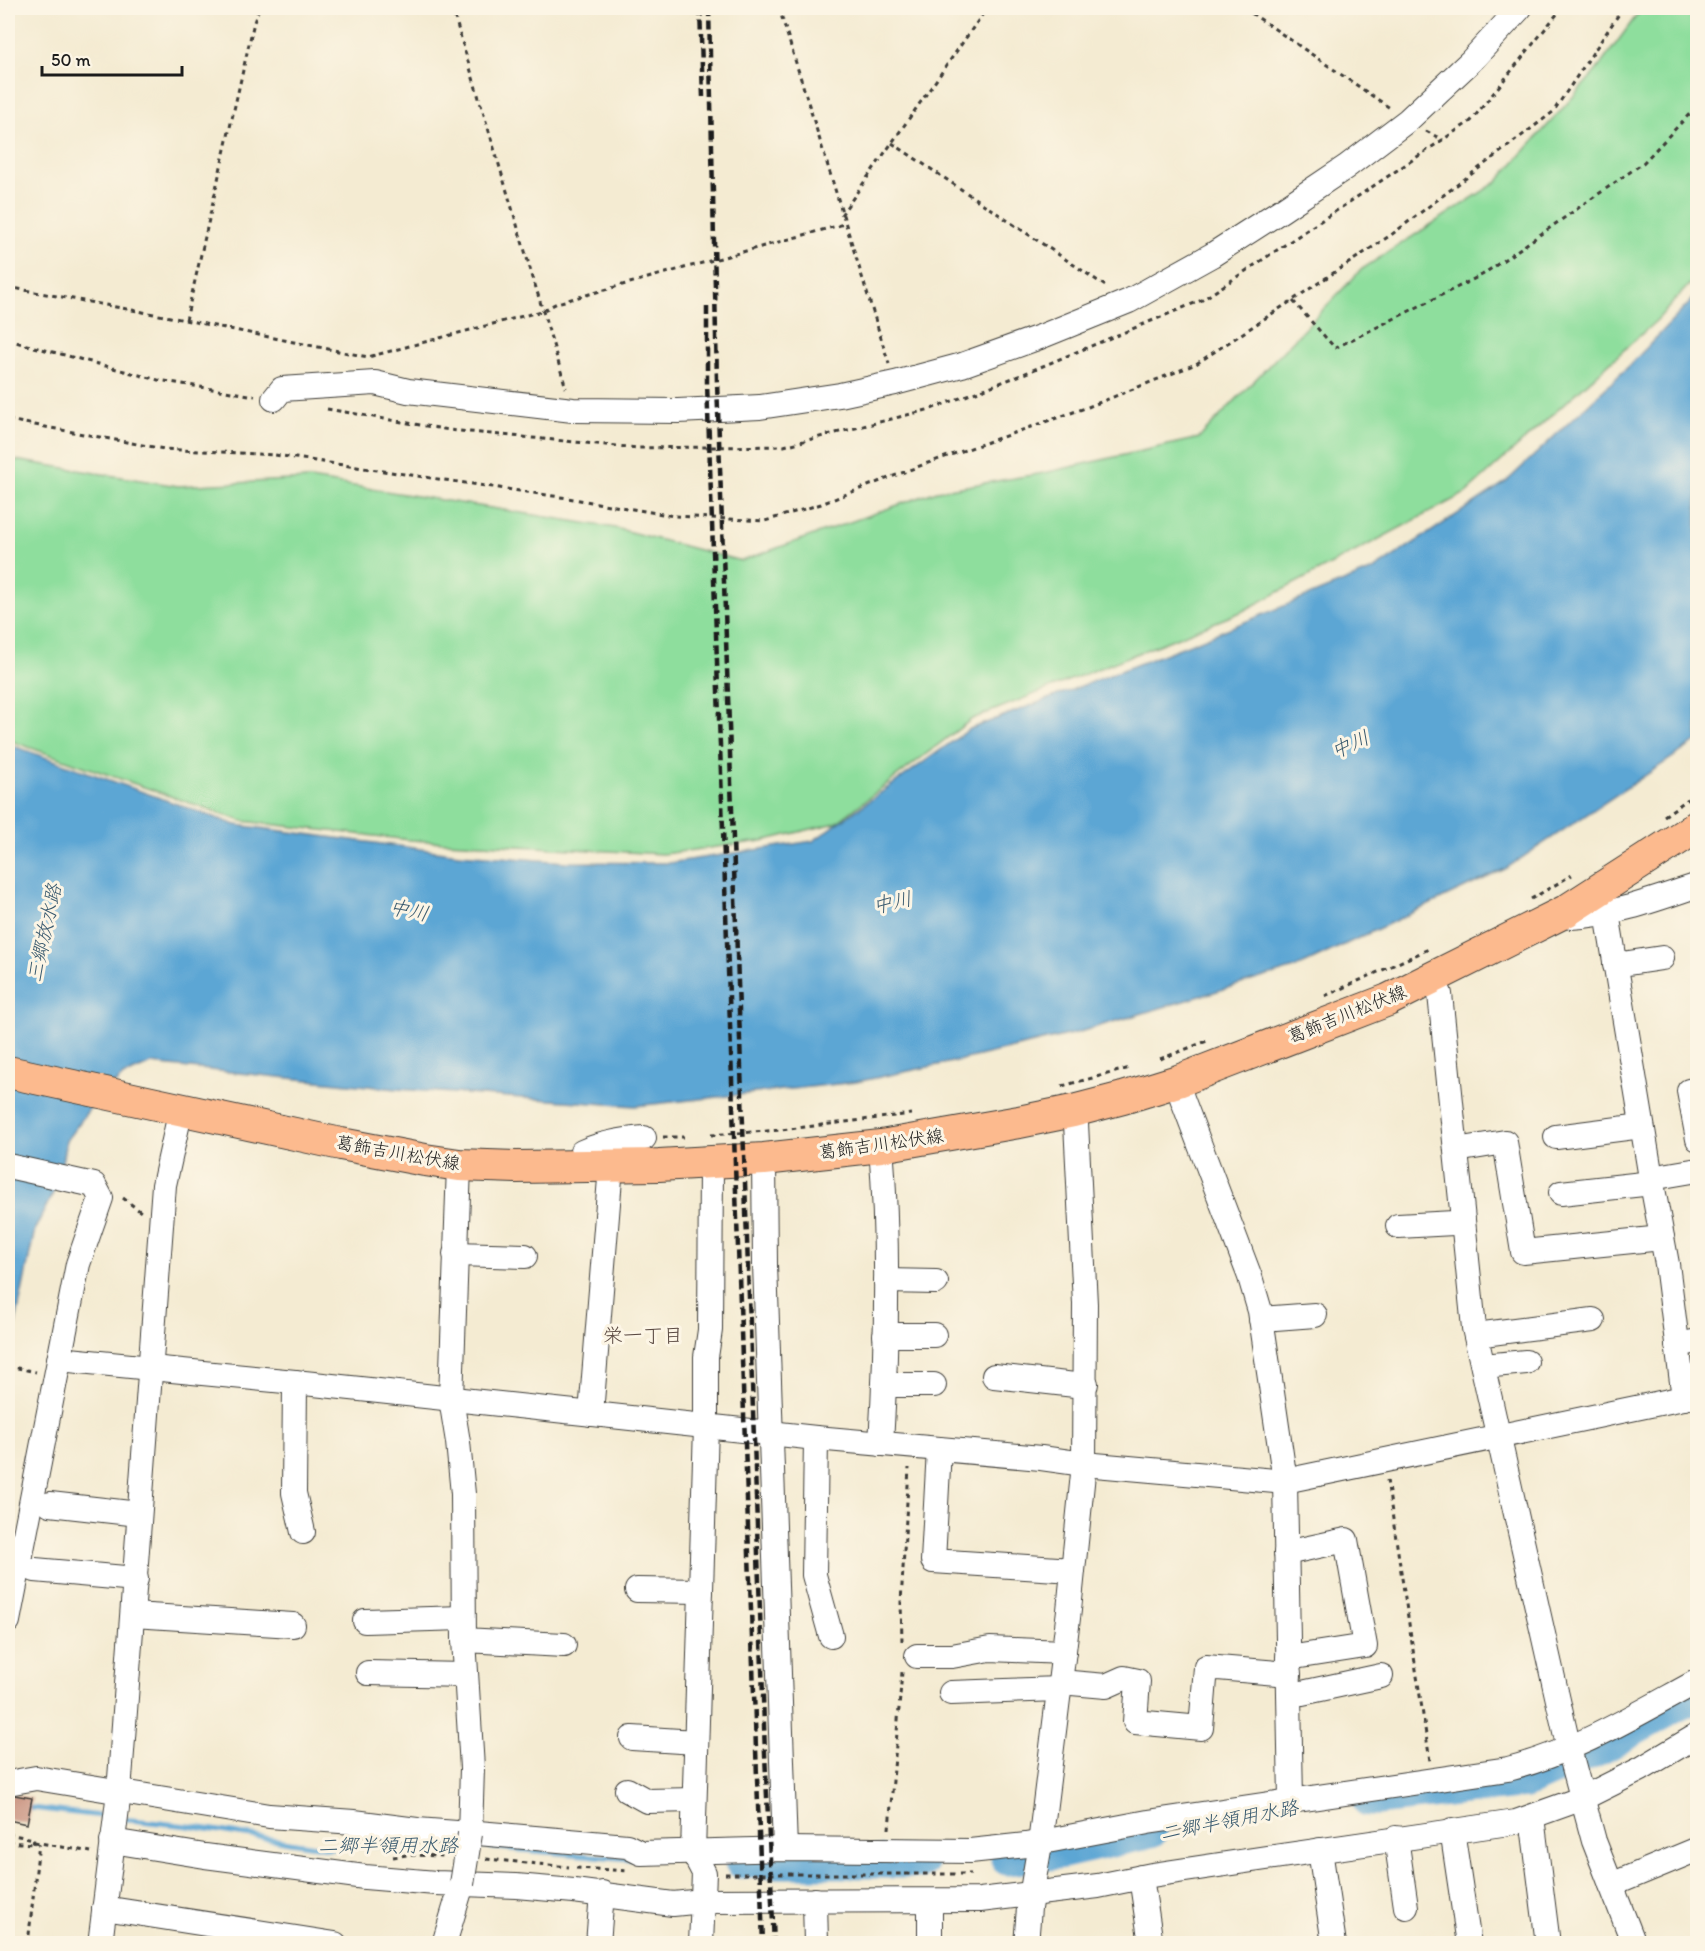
<svg xmlns="http://www.w3.org/2000/svg" width="1705" height="1951" viewBox="0 0 1705 1951" font-family="Itim,'Klee One',sans-serif">
	<style>
		.green { fill: #8ede9d; stroke: #557d5c; stroke-width: 1.5 }
		.water { fill: #5ca6d4; stroke: #3c6178; stroke-width: 1.5 }
		.lines { fill: none; stroke-linecap: round; stroke-linejoin: round }
		.stream { stroke: #5ca6d4; stroke-width: 5 }
		.river { stroke: #5ca6d4; stroke-width: 33 }
		.building { fill: #ce9c8a }
		.minor-casing { stroke: #3c3b37; stroke-width: 26 }
		.major-casing { stroke: #3c3b37; stroke-width: 34 }
		.path { stroke: #3c3b37; stroke-width: 3; stroke-dasharray: 4.5 4.5; stroke-linecap: butt }
		.minor { stroke: #fff; stroke-width: 24 }
		.major { stroke: #fcba8e; stroke-width: 32 }
		.rail { stroke: #1c1c1c; stroke-width: 4.5; stroke-dasharray: 9 4.5; stroke-linecap: butt }
		.minor-bridge-casing { stroke: #3c3b37; stroke-width: 26; stroke-linecap: butt }
		.minor-bridge { stroke: #fff; stroke-width: 24 }
		.labels { text-anchor: middle; dominant-baseline: central; stroke-width: 6; stroke-linejoin: round; paint-order: stroke }
		.street-label { font-size: 18px; fill: #1c1c1c; stroke: #fcf5e5 }
		.water-label { font-size: 20px; font-style: italic; fill: #395a6f; stroke: #fcf5e5 }
		.neighbourhood-label { font-size: 20px; fill: #5a4942; stroke: #fcf5e5 }
	</style>
	<rect width="100%" height="100%" fill="#fcf5e5"/>
	<filter id="ink" filterUnits="userSpaceOnUse"><feTurbulence type="fractalNoise" baseFrequency=".0167" numOctaves="2"/><feDisplacementMap in="SourceGraphic" scale="12" xChannelSelector="R" yChannelSelector="G"/><feConvolveMatrix kernelMatrix="1 2 1 2 8 2 1 2 1" color-interpolation-filters="sRGB"/></filter>
	<filter id="wash" filterUnits="userSpaceOnUse"><feTurbulence type="fractalNoise" baseFrequency=".008" numOctaves="4" result="noise"/><feDisplacementMap in="SourceGraphic" scale="24" xChannelSelector="R" yChannelSelector="G"/><feGaussianBlur stdDeviation="1.35" result="paint"/><feColorMatrix in="noise" values="0 0 0 0 0 0 0 0 0 0 0 0 0 0 0 0 0 1.4 0 .05"/><feComposite in="paint" operator="in"/></filter>
	<g filter="url(#wash)">
		<rect width="100%" height="100%" fill="#f4ebd2"/>
		<path class="green" d="M1642 8H1698L1697 276 1657 320 1466 493 1241 612 972 719 836 823 762 841 663 854 410 840 242 821 8 740V459L178 486 310 479 615 528 741 561 937 491 1044 473 1199 438 1362 269 1497 182 1596 71Z"/>
		<path class="water" d="M1697 295V741L1505 869 1295 968 1076 1033 957 1061 856 1082 635 1106 397 1089 151 1064 123 1076 90 1108 66 1141 58 1183 35 1229 8 1360V744L236 825 459 854 566 862 669 863 813 841 970 729 1185 646 1373 570 1506 482 1629 366Z"/>
		<g class="lines">
			<g class="stream">
				<path d="M32 1808 110 1817"/>
				<path d="M122 1819 188 1826 328 1848 425 1842"/>
				<path d="M473 1846 631 1859"/>
			</g>
			<g class="river">
				<path d="M1368 1800 1526 1782 1594 1752 1698 1694"/>
				<path d="M1007 1859 1064 1852 1151 1832"/>
				<path d="M741 1862H922"/>
			</g>
		</g>
		<g id="blocks">
			<path class="building" d="M8 1794 32 1798 27 1824 8 1820Z"/>
		</g>
	</g>
	<g filter="url(#ink)">
		<use href="#blocks" fill-opacity="0" stroke="#3c3b37" stroke-width="1.5"/>
		<g class="lines">
			<g class="minor-casing">
				<g id="minor">
					<path d="M274 399 282 389 375 383 408 391 573 410 678 411 760 407 840 395 895 383 962 365 1040 337 1129 301 1212 255 1282 210 1346 167 1408 120 1471 61 1520 8"/>
					<path d="M1566 911 1571 917C1614 915 1657 899 1698 885"/>
					<path d="M1607 913 1651 1178 1667 1264 1684 1398"/>
					<path d="M1615 965 1662 958"/>
					<path d="M1433 978 1440 994 1474 1328 1569 1749 1594 1841 1634 1944"/>
					<path d="M1178 1081 1182 1098 1250 1277 1260 1311 1285 1481 1291 1800"/>
					<path d="M1698 1089 1689 1091 1698 1139"/>
					<path d="M1556 1137 1642 1126"/>
					<path d="M1456 1150 1505 1142 1523 1252 1662 1238"/>
					<path d="M764 1159 765 1264 785 1849"/>
					<path d="M459 1165 451 1399 458 1442 463 1494 464 1640 472 1768 470 1834"/>
					<path d="M8 1166 94 1185 101 1198 78 1264 8 1621"/>
					<path d="M583 1166 582 1152C602 1143 622 1140 644 1138"/>
					<path d="M1651 1178 1698 1170"/>
					<path d="M1561 1193 1652 1183"/>
					<path d="M1398 1226 1454 1223 1463 1221"/>
					<path d="M455 1254 525 1256"/>
					<path d="M886 1281 936 1282"/>
					<path d="M1261 1319 1315 1315"/>
					<path d="M885 1335H934"/>
					<path d="M1476 1335 1593 1320"/>
					<path d="M1677 1345 1698 1341"/>
					<path d="M59 1359 295 1382 816 1438 1041 1458 1084 1464 1275 1481H1285L1698 1395"/>
					<path d="M1483 1366 1526 1362"/>
					<path d="M994 1376 1075 1385 1086 1384"/>
					<path d="M295 1382 294 1493 303 1532"/>
					<path d="M884 1385H934"/>
					<path d="M591 1414 611 1166"/>
					<path d="M816 1438 814 1575 831 1636"/>
					<path d="M881 1444C887 1345 889 1245 881 1146"/>
					<path d="M939 1449 933 1561 1073 1570"/>
					<path d="M50 1504 139 1514"/>
					<path d="M1286 1553 1346 1540 1365 1646 1288 1658"/>
					<path d="M35 1570 136 1579"/>
					<path d="M637 1590 701 1591"/>
					<path d="M133 1615 293 1625"/>
					<path d="M365 1621 463 1618"/>
					<path d="M464 1640 564 1645"/>
					<path d="M917 1656H952L990 1649 1064 1652"/>
					<path d="M368 1673 466 1675"/>
					<path d="M1060 1682 1106 1686 1124 1678 1138 1681 1135 1722 1201 1728 1206 1667 1289 1674"/>
					<path d="M951 1693 1059 1689"/>
					<path d="M1289 1693H1302L1381 1676"/>
					<path d="M632 1738 696 1742"/>
					<path d="M8 1783 36 1778 269 1816 354 1822 417 1830 470 1834 478 1833 627 1846 641 1853 785 1849 970 1851 1026 1845 1148 1822 1508 1769C1576 1752 1637 1714 1698 1681"/>
					<path d="M627 1790 647 1801 694 1800"/>
					<path d="M1532 1817 1548 1944"/>
					<path d="M1452 1830 1469 1944"/>
					<path d="M1396 1838 1406 1907"/>
					<path d="M112 1841 205 1856 365 1877 436 1883 516 1886 574 1891 673 1904 703 1901 980 1900 1098 1886 1152 1875 1246 1861 1516 1822 1583 1798 1641 1769 1698 1735"/>
					<path d="M1320 1850 1334 1944"/>
					<path d="M1141 1877 1151 1944"/>
					<path d="M1611 1885 1698 1849"/>
					<path d="M815 1900 816 1944"/>
					<path d="M930 1901V1944"/>
					<path d="M104 1908 335 1944"/>
					<path d="M100 1944 119 1792 164 1185 181 1109"/>
					<path d="M444 1944 462 1884"/>
					<path d="M598 1944 602 1893"/>
					<path d="M701 1944 704 1873 693 1852 706 1426V1357L710 1330 711 1162"/>
					<path d="M1026 1944 1029 1908 1040 1844 1069 1610 1084 1464 1085 1304 1076 1123 1073 1111"/>
				</g>
			</g>
			<g class="major-casing">
				<path id="major" d="M8 1072 341 1144 425 1160 459 1165 516 1167 659 1165 764 1159 881 1146 1019 1122 1073 1111 1123 1098 1178 1081 1388 1000 1566 911 1698 826"/>
			</g>
			<g class="path">
				<path d="M452 8 566 388"/>
				<path d="M779 8 889 364"/>
				<path d="M1244 8 1390 108"/>
				<path d="M1426 131 1443 140"/>
				<path d="M892 143 1107 287"/>
				<path d="M841 215 987 8"/>
				<path d="M8 287 170 317 368 357 542 311 557 303 844 224"/>
				<path d="M1293 301 1335 348 1482 275 1643 163 1698 105"/>
				<path d="M186 320 254 22 259 8"/>
				<path d="M8 340 158 380 255 396"/>
				<path d="M327 409 449 430 638 448 784 446 931 409 1021 375 1202 300 1471 121 1562 8"/>
				<path d="M8 420 164 449 275 455 574 499 674 516 765 521 821 504 925 464 1088 407 1196 364 1391 235 1553 112 1623 8"/>
				<path d="M1664 816 1698 792"/>
				<path d="M1531 899 1572 875"/>
				<path d="M1325 996 1431 948"/>
				<path d="M1160 1059 1207 1041"/>
				<path d="M1062 1086 1130 1068"/>
				<path d="M711 1135 781 1130 911 1114"/>
				<path d="M663 1137H684"/>
				<path d="M123 1198 141 1212"/>
				<path d="M8 1366 36 1372"/>
				<path d="M1387 1480 1430 1761"/>
				<path d="M902 1641 901 1602 909 1468"/>
				<path d="M889 1829 902 1672"/>
				<path d="M8 1834 34 1839 33 1844"/>
				<path d="M8 1842 33 1844"/>
				<path d="M34 1842 91 1852"/>
				<path d="M393 1857 407 1855 447 1856"/>
				<path d="M486 1859 569 1867"/>
				<path d="M576 1868 629 1871"/>
				<path d="M725 1874H971"/>
				<path d="M28 1944 39 1843"/>
			</g>
			<use href="#minor" class="minor"/>
			<use href="#major" class="major"/>
			<g class="rail">
				<path d="M700 8 703 97"/>
				<path d="M709 8 717 382 765 1754 774 1944"/>
				<path d="M707 307V383L763 1944"/>
			</g>
			<g class="minor-bridge-casing">
				<path id="minor-bridge" d="M462 1884 470 1834"/>
			</g>
			<use href="#minor-bridge" class="minor-bridge"/>
		</g>
	</g>
	<g class="labels">
		<g class="street-label">
			<text transform="translate(1347 1014) rotate(-22)">葛飾吉川松伏線</text>
			<text transform="translate(881 1144) rotate(-8)">葛飾吉川松伏線</text>
			<text transform="translate(398 1153) rotate(10)">葛飾吉川松伏線</text>
		</g>
		<g class="water-label">
			<text transform="translate(1350 744) rotate(-24)">中川</text>
			<text transform="translate(892 902) rotate(-12)">中川</text>
			<text transform="translate(409 910) rotate(12)">中川</text>
			<text transform="translate(44 933) rotate(-78)">三郷放水路</text>
			<text transform="translate(1229 1820) rotate(-11)">二郷半領用水路</text>
			<text x="388" y="1845">二郷半領用水路</text>
		</g>
		<g class="neighbourhood-label">
			<text x="643" y="1335">栄一丁目</text>
		</g>
	</g>
	<rect width="1705" height="1951" fill="none" stroke="#fcf5e5" stroke-width="30"/>
	<path d="M42 66v9h140v-9" fill="none" stroke="#1c1c1c" stroke-width="3"/>
	<text x="51" y="66" font-size="18" fill="#1c1c1c" stroke="#fcf5e5" stroke-width="4.5" paint-order="stroke">50 m</text>
</svg>
